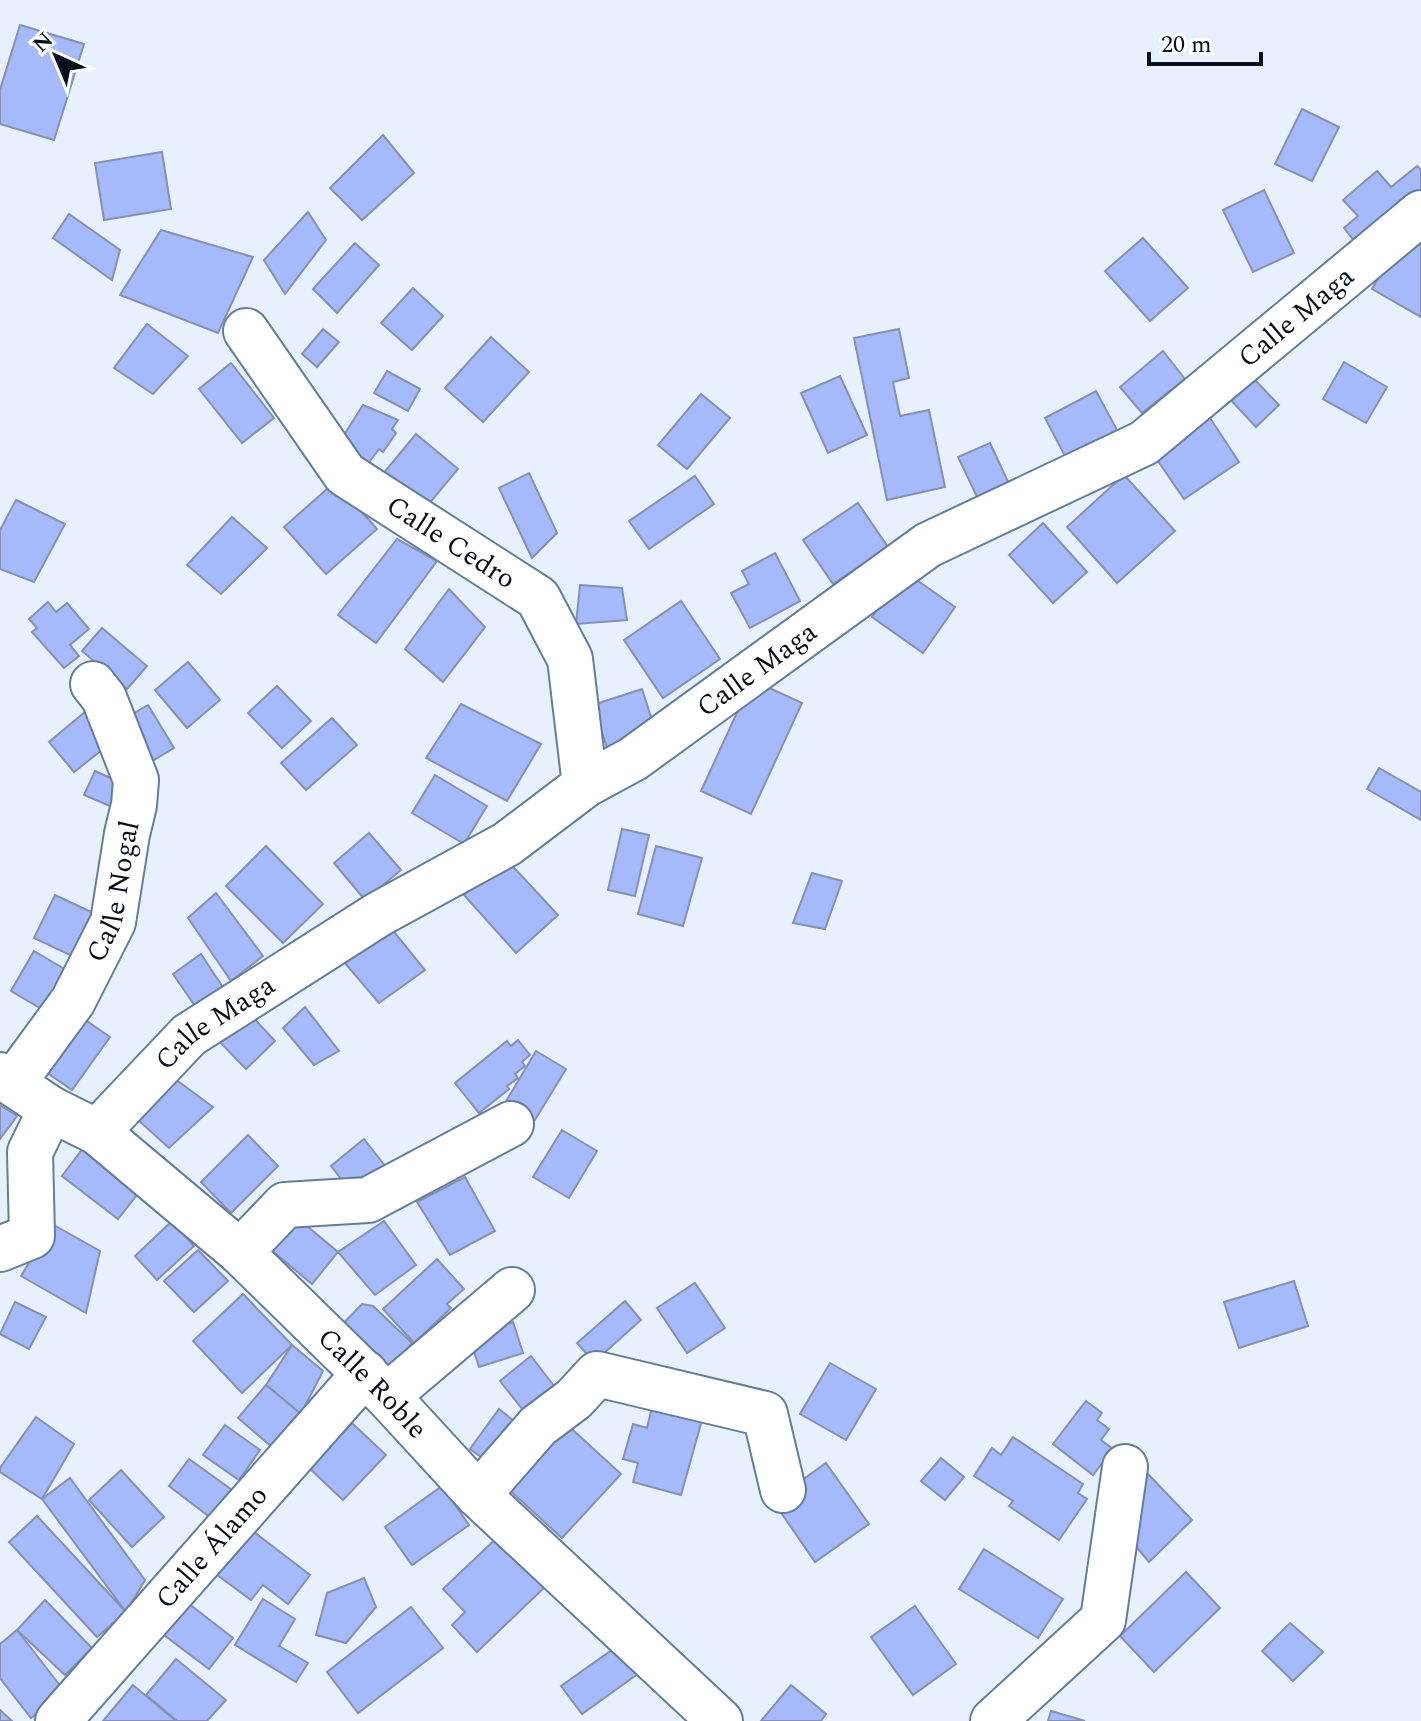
<svg xmlns="http://www.w3.org/2000/svg" width="1421" height="1721" viewBox="0 0 1421 1721" font-family="Spectral,serif">
	<style>
		.building { fill: #a5b9fb; stroke: #8691b1; stroke-width: 2 }
		.lines { fill: none; stroke-linecap: round; stroke-linejoin: round }
		.street-casing { stroke: #657e98; stroke-width: 48 }
		.street { stroke: #fff; stroke-width: 44 }
		.labels { text-anchor: middle; dominant-baseline: central; stroke-width: 7; stroke-linejoin: round; paint-order: stroke }
		.street-label { font-size: 28px; fill: #07101a; stroke: #fdfdfd }
	</style>
	<rect width="100%" height="100%" fill="#e6f1fd"/>
	<g class="building">
		<path d="M20 25 84 44 54 140 0 124V90Z"/>
		<path d="M1302 109 1339 127 1312 181 1275 164Z"/>
		<path d="M383 135 414 173 362 220 330 188Z"/>
		<path d="M162 152 171 209 104 220 95 163Z"/>
		<path d="M1417 166 1421 170V195L1359 247 1344 228 1358 216 1343 200 1377 171 1391 187Z"/>
		<path d="M1264 190 1294 253 1253 272 1223 210Z"/>
		<path d="M308 212 326 240 285 294 264 260Z"/>
		<path d="M69 214 120 250 112 280 53 238Z"/>
		<path d="M161 230 253 257 218 333 120 295Z"/>
		<path d="M1405 234 1421 243V317L1372 289Z"/>
		<path d="M1143 238 1188 288 1150 321 1105 271Z"/>
		<path d="M355 243 379 265 337 313 313 289Z"/>
		<path d="M413 288 443 316 412 350 381 323Z"/>
		<path d="M147 324 188 356 153 394 114 368Z"/>
		<path d="M323 329 339 342 317 367 302 354Z"/>
		<path d="M899 329 909 378 893 382 900 416 929 410 945 487 887 500 854 338Z"/>
		<path d="M491 337 529 372 483 422 445 388Z"/>
		<path d="M1163 351 1185 379 1142 413 1120 387Z"/>
		<path d="M1344 362 1387 387 1366 423 1323 399Z"/>
		<path d="M231 363 274 418 242 443 199 389Z"/>
		<path d="M387 371 420 389 408 411 374 393Z"/>
		<path d="M840 376 867 435 828 453 801 393Z"/>
		<path d="M1251 376 1279 405 1256 427 1228 397Z"/>
		<path d="M1096 391 1117 430 1066 458 1045 418Z"/>
		<path d="M701 394 730 418 687 469 658 445Z"/>
		<path d="M363 405 398 420 392 429 396 433 383 452 379 449 364 469 337 446Z"/>
		<path d="M1210 418 1239 462 1184 499 1154 455Z"/>
		<path d="M416 434 458 469 423 511 381 476Z"/>
		<path d="M990 443 1011 488 980 503 958 457Z"/>
		<path d="M529 473 557 533 532 558 499 488Z"/>
		<path d="M1124 475 1175 531 1117 583 1067 527Z"/>
		<path d="M695 476 714 504 649 549 629 521Z"/>
		<path d="M335 482 377 529 326 574 284 527Z"/>
		<path d="M16 500 65 524 34 582 0 569V530Z"/>
		<path d="M858 503 888 547 833 584 803 540Z"/>
		<path d="M232 517 267 548 221 594 187 565Z"/>
		<path d="M1043 523 1087 572 1053 603 1009 555Z"/>
		<path d="M397 539 437 561 376 643 338 615Z"/>
		<path d="M775 553 800 601 750 628 731 593 749 584 742 571Z"/>
		<path d="M904 571 955 607 923 653 872 617Z"/>
		<path d="M580 585 622 588 627 620 576 624Z"/>
		<path d="M449 589 485 627 443 682 405 649Z"/>
		<path d="M681 601 720 659 663 698 624 640Z"/>
		<path d="M48 602 56 612 67 603 89 629 70 645 79 656 64 668 32 632 37 628 29 619Z"/>
		<path d="M102 628 147 666 127 689 82 651Z"/>
		<path d="M188 662 220 700 187 728 155 690Z"/>
		<path d="M752 680 802 703 751 814 701 791Z"/>
		<path d="M277 686 311 721 282 748 248 713Z"/>
		<path d="M642 689 652 720 613 766 593 705Z"/>
		<path d="M461 704 541 744 507 801 426 758Z"/>
		<path d="M148 705 174 748 144 766 119 722Z"/>
		<path d="M91 707 116 739 74 772 49 742Z"/>
		<path d="M332 718 357 745 306 790 281 763Z"/>
		<path d="M1379 768 1421 792V820L1367 789Z"/>
		<path d="M95 771 129 786 119 810 84 795Z"/>
		<path d="M435 775 487 806 464 844 412 813Z"/>
		<path d="M622 829 649 835 635 896 608 890Z"/>
		<path d="M369 833 401 870 365 900 334 863Z"/>
		<path d="M266 846 323 904 283 943 226 886Z"/>
		<path d="M656 846 702 858 683 926 638 914Z"/>
		<path d="M505 858 558 915 516 953 464 895Z"/>
		<path d="M812 873 842 881 825 929 793 923Z"/>
		<path d="M216 893 263 956 231 981 188 918Z"/>
		<path d="M55 895 106 919 85 962 34 938Z"/>
		<path d="M386 922 425 970 379 1003 344 962Z"/>
		<path d="M34 951 78 977 55 1017 11 991Z"/>
		<path d="M201 954 228 995 197 1009 173 974Z"/>
		<path d="M305 1007 339 1051 314 1065 283 1028Z"/>
		<path d="M71 1010 110 1037 72 1090 33 1063Z"/>
		<path d="M246 1010 275 1041 246 1069 216 1038Z"/>
		<path d="M518 1040 530 1055 522 1062 525 1066 515 1074 518 1078 507 1086 509 1089 479 1113 455 1083 507 1041 511 1046Z"/>
		<path d="M536 1051 566 1069 535 1120 505 1103Z"/>
		<path d="M163 1070 213 1107 169 1148 127 1110Z"/>
		<path d="M0 1105 17 1116 0 1139Z"/>
		<path d="M562 1130 597 1151 569 1198 533 1177Z"/>
		<path d="M248 1135 278 1166 231 1213 201 1182Z"/>
		<path d="M364 1139 386 1167 353 1194 331 1166Z"/>
		<path d="M87 1143 144 1186 118 1219 62 1176Z"/>
		<path d="M465 1177 495 1231 450 1255 417 1202Z"/>
		<path d="M290 1212 338 1252 312 1284 264 1244Z"/>
		<path d="M172 1221 194 1246 157 1280 135 1256Z"/>
		<path d="M384 1221 416 1265 375 1295 338 1252Z"/>
		<path d="M52 1224 100 1251 86 1313 21 1276Z"/>
		<path d="M198 1250 228 1281 194 1312 164 1281Z"/>
		<path d="M437 1259 464 1289 447 1304 451 1308 414 1343 383 1309Z"/>
		<path d="M1294 1281 1308 1326 1239 1348 1224 1302Z"/>
		<path d="M695 1283 725 1328 687 1353 657 1308Z"/>
		<path d="M243 1294 292 1345 242 1393 193 1341Z"/>
		<path d="M625 1301 641 1320 594 1362 577 1343Z"/>
		<path d="M15 1302 46 1317 29 1349 0 1334Z"/>
		<path d="M362 1304 373 1306 412 1343 382 1376 335 1332Z"/>
		<path d="M513 1322 523 1353 479 1367 468 1332 480 1333Z"/>
		<path d="M292 1345 323 1371 301 1414 266 1385Z"/>
		<path d="M531 1356 561 1395 531 1420 500 1381Z"/>
		<path d="M830 1363 876 1389 846 1440 800 1414Z"/>
		<path d="M266 1385 301 1414 272 1447 238 1418Z"/>
		<path d="M1086 1401 1102 1413 1097 1420 1109 1429 1101 1440 1113 1449 1093 1475 1053 1444Z"/>
		<path d="M652 1407 702 1420 681 1495 633 1482 638 1463 623 1459 633 1424 647 1428Z"/>
		<path d="M499 1409 524 1429 495 1467 470 1449Z"/>
		<path d="M36 1417 74 1444 42 1499 0 1472V1468Z"/>
		<path d="M562 1420 621 1474 562 1538 503 1484Z"/>
		<path d="M352 1423 386 1455 343 1500 309 1468Z"/>
		<path d="M225 1425 260 1450 239 1480 203 1455Z"/>
		<path d="M1013 1437 1083 1484 1078 1493 1087 1499 1059 1540 1009 1506 1013 1501 974 1476 992 1448 1001 1455Z"/>
		<path d="M941 1458 964 1477 945 1500 921 1481Z"/>
		<path d="M189 1459 232 1490 211 1518 169 1486Z"/>
		<path d="M826 1463 869 1524 815 1562 773 1501Z"/>
		<path d="M121 1470 164 1517 132 1547 89 1500Z"/>
		<path d="M1148 1474 1192 1520 1149 1562 1123 1531 1128 1491Z"/>
		<path d="M70 1478 145 1580 126 1612 42 1499Z"/>
		<path d="M442 1486 469 1525 412 1565 385 1527Z"/>
		<path d="M37 1516 126 1612 97 1637 9 1542Z"/>
		<path d="M250 1529 310 1575 288 1604 263 1585 251 1600 216 1574Z"/>
		<path d="M502 1533 549 1583 477 1652 452 1625 465 1612 443 1589Z"/>
		<path d="M984 1549 1063 1599 1038 1638 959 1589Z"/>
		<path d="M1186 1572 1220 1608 1154 1672 1120 1636Z"/>
		<path d="M364 1578 376 1607 346 1643 316 1635 327 1593Z"/>
		<path d="M263 1599 295 1619 279 1646 308 1663 296 1682 235 1645Z"/>
		<path d="M45 1600 92 1648 65 1675 17 1630Z"/>
		<path d="M184 1600 233 1638 209 1669 160 1632Z"/>
		<path d="M915 1606 956 1664 913 1695 871 1637Z"/>
		<path d="M411 1607 443 1648 358 1713 327 1672Z"/>
		<path d="M1290 1623 1323 1652 1293 1681 1262 1651Z"/>
		<path d="M17 1630 65 1692 31 1718 0 1678V1644Z"/>
		<path d="M619 1645 639 1673 582 1714 561 1686Z"/>
		<path d="M176 1659 226 1700 207 1721H177L146 1695Z"/>
		<path d="M133 1685 176 1721H103Z"/>
		<path d="M791 1685 826 1714 821 1721H761Z"/>
		<path d="M0 1710 12 1721H0Z"/>
		<path d="M1051 1711 1085 1721H1048Z"/>
	</g>
	<g class="lines">
		<g class="street-casing">
			<g id="street">
				<path id="s1" d="M246 331 345 474 538 598 570 659 585 785"/>
				<path id="s2" d="M0 1075 51 1109 97 1132 240 1252 387 1396 478 1495 720 1721"/>
				<path id="s3" d="M13 1083 73 1001 113 922 127 834 134 805 136 780 104 698 93 684"/>
				<path id="s4" d="M97 1132 189 1035 379 914 507 844 585 785 633 759 928 545 1144 443 1421 213"/>
				<path d="M0 1249 32 1236 30 1152 51 1109"/>
				<path d="M240 1252 285 1205 368 1200 511 1124"/>
				<path d="M387 1396 512 1290"/>
				<path d="M478 1495 538 1426 574 1399 597 1374 765 1414 783 1490"/>
				<path id="s5" d="M58 1721 365 1373"/>
				<path d="M993 1721 1103 1620 1125 1467"/>
			</g>
		</g>
		<use href="#street" class="street"/>
	</g>
	<g class="labels">
		<g class="street-label">
			<text stroke="none"><textPath href="#s4" startOffset="1458">Calle Maga</textPath></text>
			<text stroke="none"><textPath href="#s1" startOffset="300">Calle Cedro</textPath></text>
			<text stroke="none"><textPath href="#s4" startOffset="810">Calle Maga</textPath></text>
			<text stroke="none"><textPath href="#s3" startOffset="220">Calle Nogal</textPath></text>
			<text stroke="none"><textPath href="#s4" startOffset="162">Calle Maga</textPath></text>
			<text stroke="none"><textPath href="#s2" startOffset="486">Calle Roble</textPath></text>
			<text stroke="none"><textPath href="#s5" startOffset="232">Calle Álamo</textPath></text>
		</g>
	</g>
	<g transform="translate(56 56) rotate(316)" stroke="#fdfdfd" stroke-width="6" paint-order="stroke">
	<path d="M0-6L14 30L0 20L-14 30Z" fill="#07101a"/>
	<text y="-12" font-size="22" font-weight="bold" text-anchor="middle" fill="#07101a">N</text>
	</g>
	<path d="M1149 52v12h112v-12" fill="none" stroke="#07101a" stroke-width="4"/>
	<text x="1161" y="52" font-size="24" fill="#07101a" stroke="#fdfdfd" stroke-width="6" paint-order="stroke">20 m</text>
</svg>
